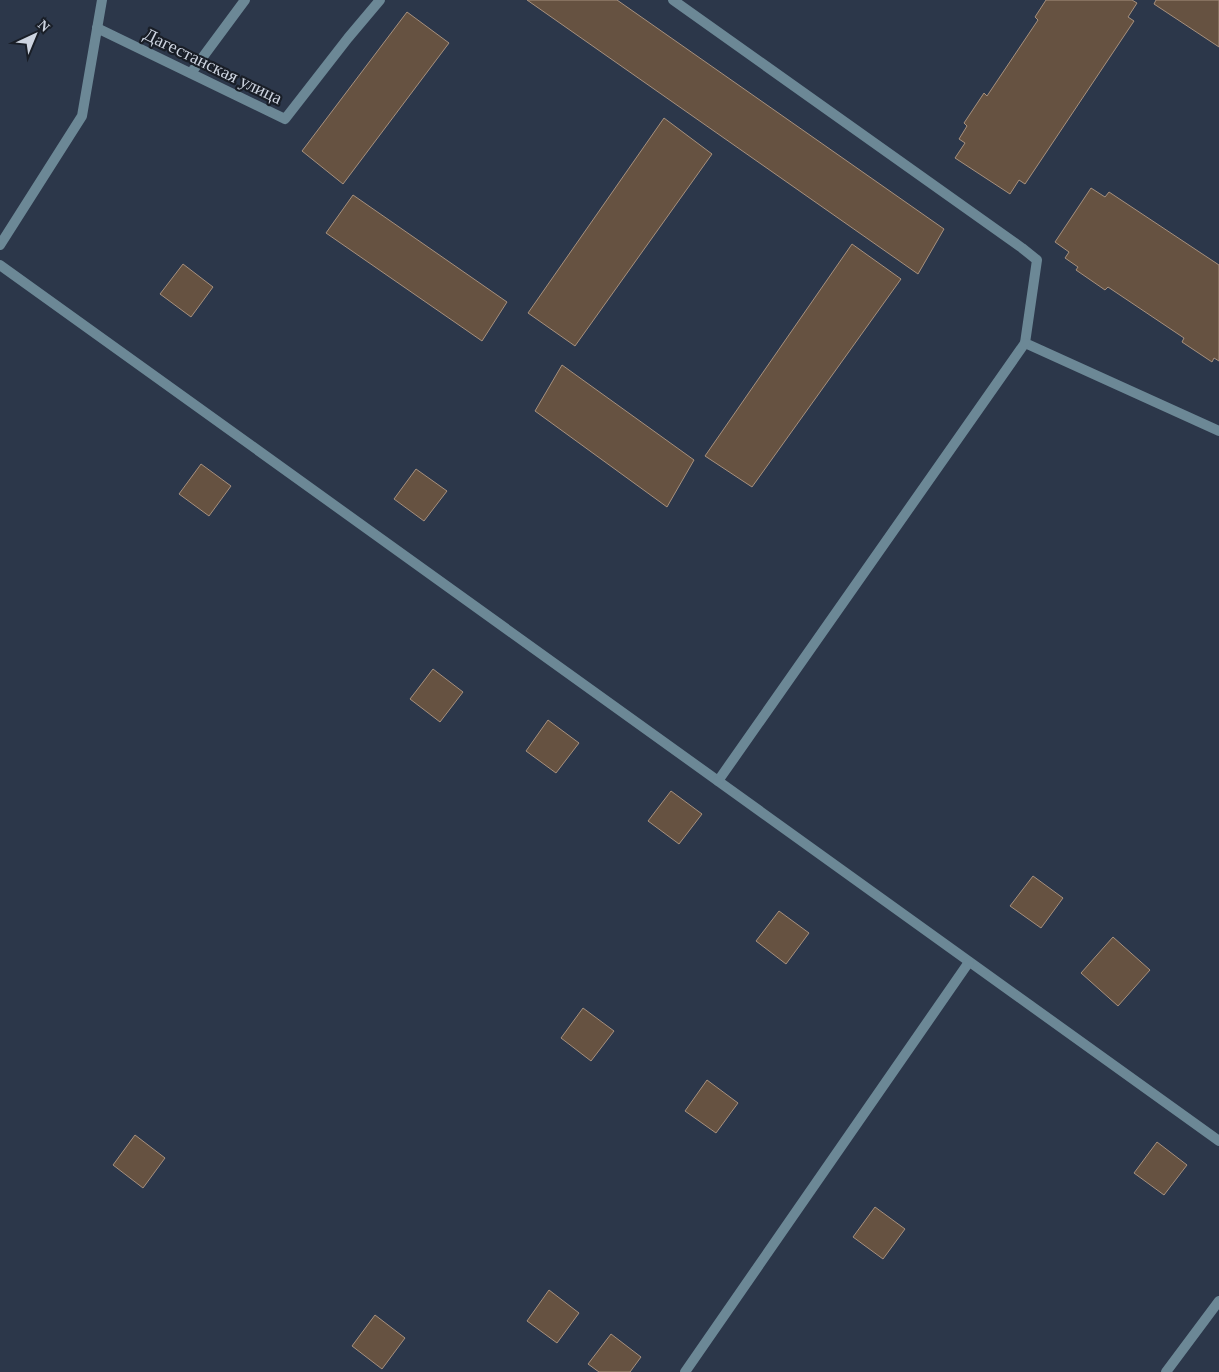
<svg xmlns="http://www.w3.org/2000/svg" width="1219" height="1372" viewBox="0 0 1219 1372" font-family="'Times New Roman',serif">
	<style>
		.building { fill: #665241; stroke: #a6907e }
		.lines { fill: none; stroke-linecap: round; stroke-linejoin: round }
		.lane { stroke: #6c8896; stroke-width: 10 }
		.street { stroke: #6c8896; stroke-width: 10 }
		.labels { text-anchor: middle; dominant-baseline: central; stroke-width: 4.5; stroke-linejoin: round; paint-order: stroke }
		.street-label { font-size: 18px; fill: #cdd4e0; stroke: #191e27 }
	</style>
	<rect width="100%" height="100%" fill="#2c374a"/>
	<g class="building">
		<path d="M527 0H617L944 229 918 274Z"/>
		<path d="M1046 0H1132L1137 3 1128 17 1134 21 1025 184 1019 180 1010 194 955 158 965 143 959 139 967 126 964 123 984 93 987 96 1038 20 1035 17Z"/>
		<path d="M1156 0H1219V47L1154 4Z"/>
		<path d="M407 12 449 43 343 184 302 151Z"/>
		<path d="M664 118 712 154 575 346 528 313Z"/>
		<path d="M1091 188 1105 197 1109 192 1219 265V361L1214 358 1212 362 1182 342 1184 338 1108 287 1105 290 1076 270 1078 267 1065 258 1069 252 1055 242Z"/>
		<path d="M353 195 507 302 482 341 326 233Z"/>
		<path d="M852 244 901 279 752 487 705 456Z"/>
		<path d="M183 264 213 287 191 317 160 294Z"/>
		<path d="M562 365 694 460 667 507 535 411Z"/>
		<path d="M201 464 231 486 209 516 179 494Z"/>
		<path d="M416 469 447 491 424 521 394 499Z"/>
		<path d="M433 669 463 692 440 722 410 699Z"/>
		<path d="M548 720 579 743 556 773 526 751Z"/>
		<path d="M671 791 702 814 679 844 648 821Z"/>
		<path d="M1033 876 1063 898 1041 928 1010 906Z"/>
		<path d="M779 911 809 933 786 964 756 941Z"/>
		<path d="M1113 937 1150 970 1118 1006 1081 973Z"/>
		<path d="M583 1008 614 1031 591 1061 561 1038Z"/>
		<path d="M707 1080 738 1103 716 1133 685 1111Z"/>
		<path d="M135 1135 165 1158 143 1188 113 1165Z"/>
		<path d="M1157 1142 1187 1165 1164 1195 1134 1173Z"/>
		<path d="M875 1207 905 1229 883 1259 853 1237Z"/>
		<path d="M549 1290 579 1313 557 1343 527 1321Z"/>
		<path d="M375 1315 405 1338 382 1369 352 1346Z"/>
		<path d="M611 1334 641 1357 630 1372H599L588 1364Z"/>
	</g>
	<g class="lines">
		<g class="lane">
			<path d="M673 0 1022 248 1037 260 1025 343 1219 431"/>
			<path d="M191 73 245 0"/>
		</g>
		<g class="street">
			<path d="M97 28 285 119 348 38 380 0"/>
			<path d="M0 245 82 116 102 0"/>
			<path d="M0 265 1219 1141"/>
			<path d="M718 781 1025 343"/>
			<path d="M685 1372 969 962"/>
			<path d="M1166 1372 1219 1301"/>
		</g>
	</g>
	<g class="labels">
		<g class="street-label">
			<text transform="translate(213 66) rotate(26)">Дагестанская улица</text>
		</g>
	</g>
	<g transform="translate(35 35) rotate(44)" stroke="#191e27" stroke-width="4" paint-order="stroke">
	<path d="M0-4L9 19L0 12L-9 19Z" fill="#cdd4e0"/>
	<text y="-8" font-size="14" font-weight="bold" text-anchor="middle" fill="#cdd4e0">N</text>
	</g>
</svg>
